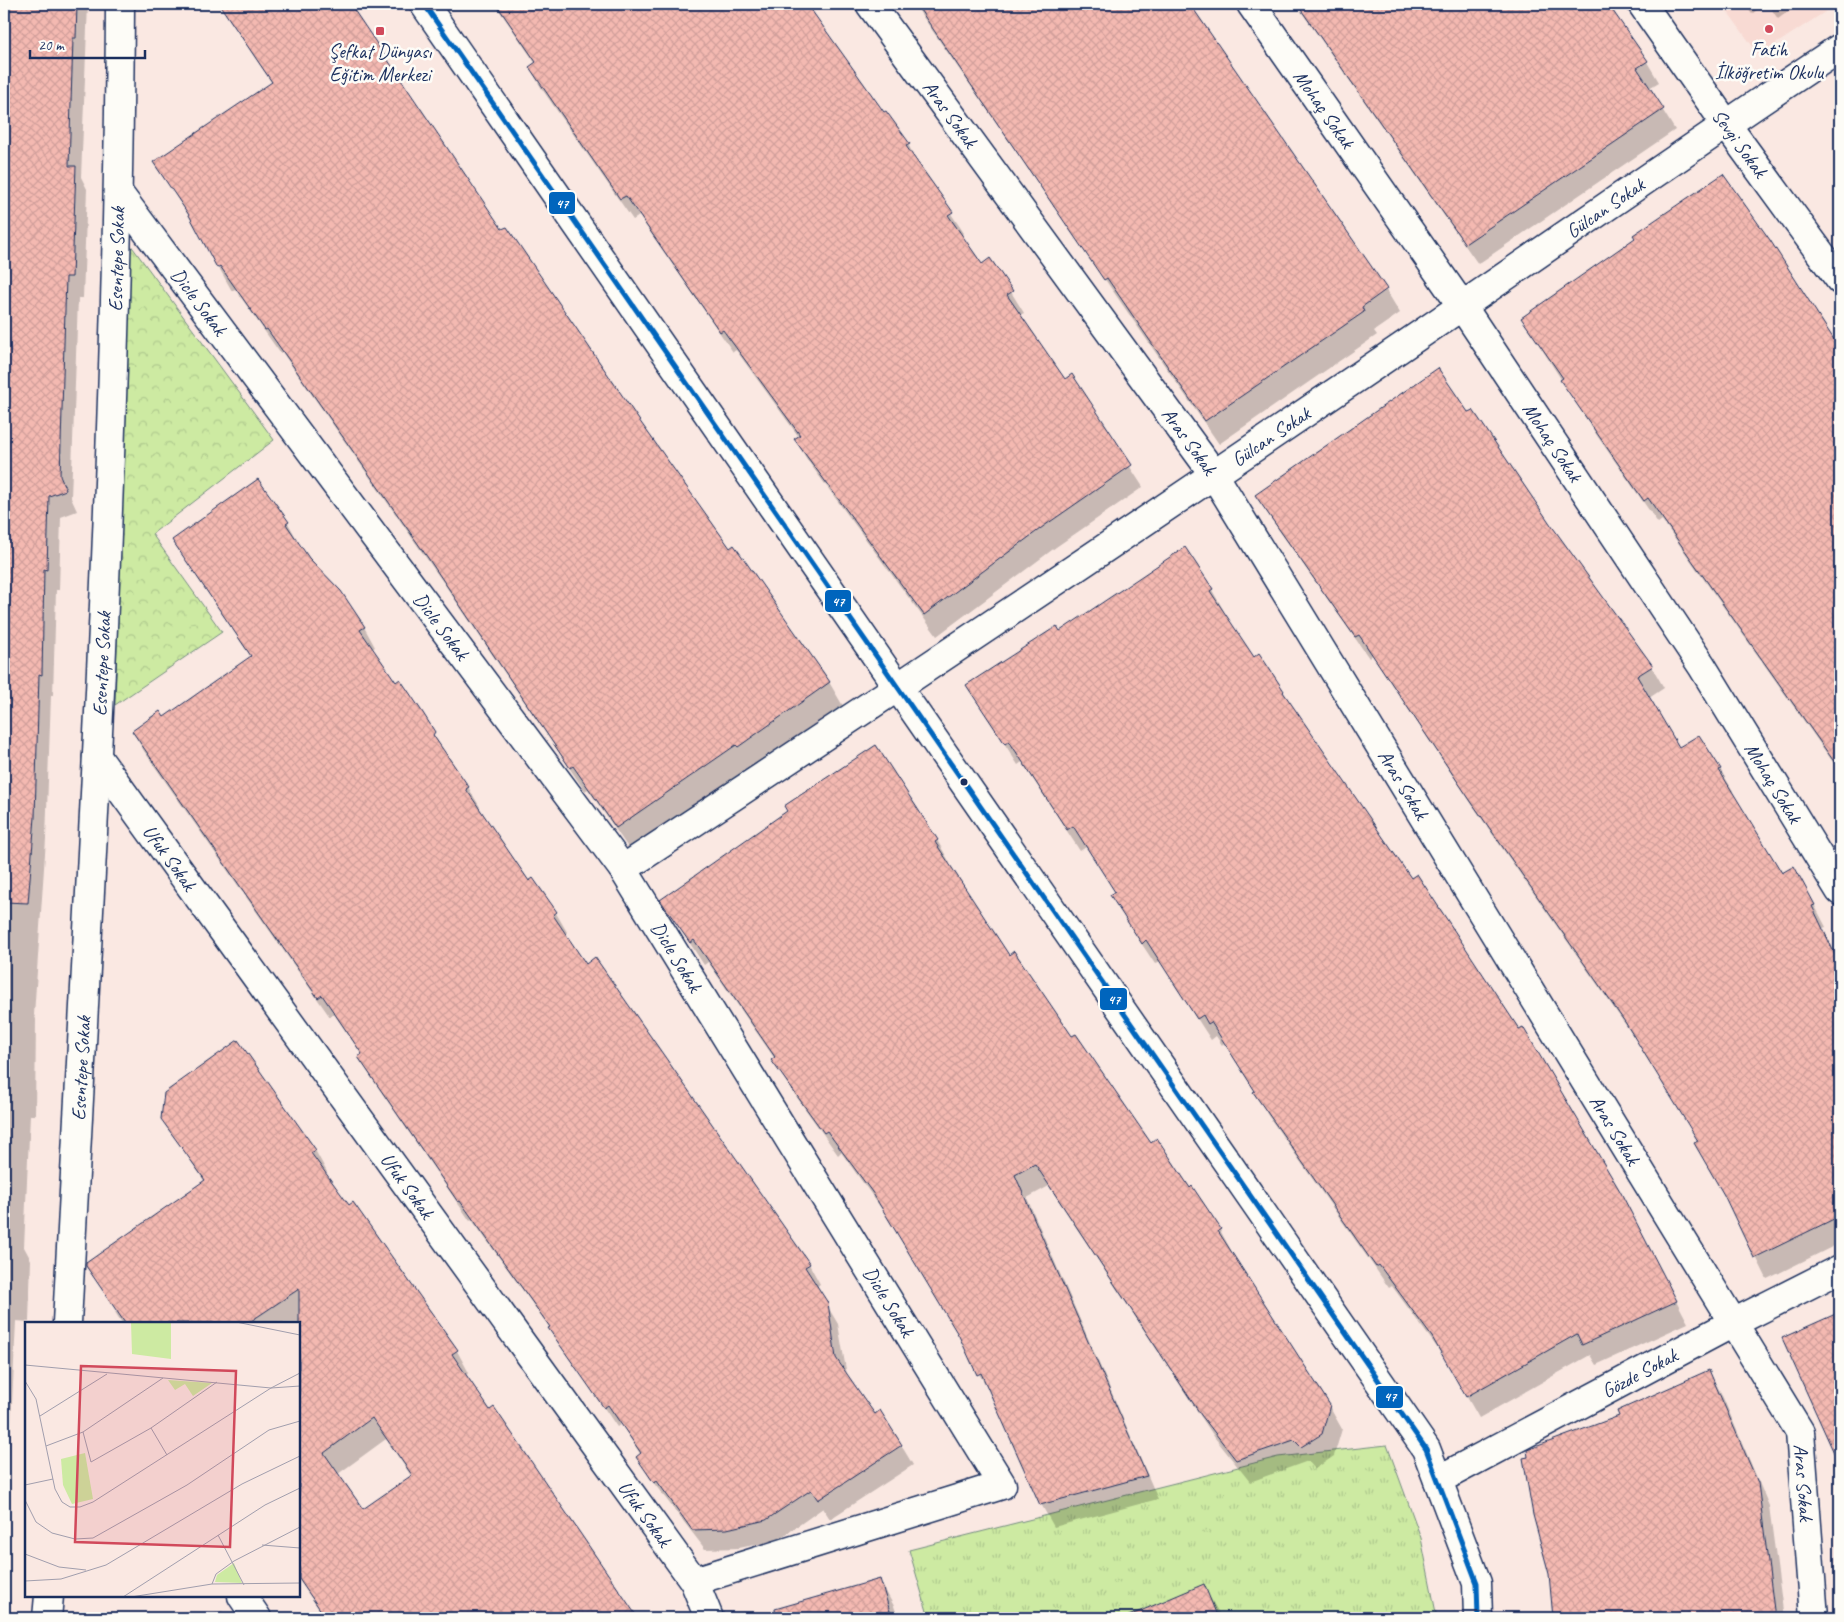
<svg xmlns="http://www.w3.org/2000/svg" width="1844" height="1622" viewBox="0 0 1844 1622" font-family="Caveat,sans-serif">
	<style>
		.built { fill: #f8dad3 }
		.grass { fill: url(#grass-tufts); stroke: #748c80 }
		.park { fill: url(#park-crowns); stroke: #748c80 }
		.shadow { fill: #0003; fill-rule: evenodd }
		.building { fill: url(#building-cross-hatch); stroke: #1b2f5e; fill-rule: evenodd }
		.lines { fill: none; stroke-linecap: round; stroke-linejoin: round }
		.street-casing { stroke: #1b2f5e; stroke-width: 31 }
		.street { stroke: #fdfcf7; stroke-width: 28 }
		.bus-1-casing { stroke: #fdfcf7; stroke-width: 9 }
		.bus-1 { stroke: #0065bd; stroke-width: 5 }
		.poi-dot { fill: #d1495b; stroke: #fdfcf7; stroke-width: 2 }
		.bus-dot { fill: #1b2f5e; stroke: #fdfcf7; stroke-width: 2 }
		.labels { text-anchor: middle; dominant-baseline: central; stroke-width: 5; stroke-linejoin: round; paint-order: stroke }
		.poi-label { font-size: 20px; fill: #1b2f5e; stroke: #fdfcf7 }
		.street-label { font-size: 20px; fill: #1b2f5e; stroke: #fdfcf7 }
		.inset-road { fill: none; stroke: #a19ead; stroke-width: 1 }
		.view { fill: #d1495b; fill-opacity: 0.15; stroke: #d1495b; stroke-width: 2.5 }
		.inset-edge { fill: none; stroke: #1b2f5e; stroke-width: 2.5 }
		.line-badge { stroke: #fdfcf7; stroke-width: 2 }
		.badge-label { font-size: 14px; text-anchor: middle; font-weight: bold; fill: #fff }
	</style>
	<defs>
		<pattern id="grass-tufts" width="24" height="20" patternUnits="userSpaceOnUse" patternTransform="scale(1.25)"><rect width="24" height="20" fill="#cdeaa2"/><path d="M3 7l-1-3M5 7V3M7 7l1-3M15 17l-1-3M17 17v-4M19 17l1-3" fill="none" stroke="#afc98e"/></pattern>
		<pattern id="park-crowns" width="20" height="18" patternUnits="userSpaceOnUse" patternTransform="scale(1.25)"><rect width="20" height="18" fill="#cdeaa2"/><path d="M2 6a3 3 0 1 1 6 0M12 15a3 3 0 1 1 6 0" fill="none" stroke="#afc98e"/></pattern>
		<pattern id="building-cross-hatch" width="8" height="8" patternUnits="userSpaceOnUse" patternTransform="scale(1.25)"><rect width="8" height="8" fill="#f4b9b1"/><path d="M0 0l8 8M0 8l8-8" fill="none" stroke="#d19f9b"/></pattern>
	</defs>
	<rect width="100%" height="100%" fill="#fae8e2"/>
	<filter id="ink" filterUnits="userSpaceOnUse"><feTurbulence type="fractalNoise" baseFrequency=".02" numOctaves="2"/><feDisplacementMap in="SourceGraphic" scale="10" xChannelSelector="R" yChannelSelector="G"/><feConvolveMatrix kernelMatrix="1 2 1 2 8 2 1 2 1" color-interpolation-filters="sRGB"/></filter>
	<g filter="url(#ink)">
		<path class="built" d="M1722 4H1837L1759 55Z"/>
		<path class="grass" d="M1387 1445 1421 1538 1437 1618H929L909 1550 1278 1457Z"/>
		<path class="park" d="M130 244 274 440 152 534 222 632 115 705Z"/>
		<g class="shadow">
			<path d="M4 4H88L81 177 87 189 83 298H78L71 498 77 511 61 517 59 590H56L53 695H51L46 839 34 1015 36 1019 35 1115H30L24 1247 31 1260 29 1322 16 1321 4 1571Z"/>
			<path d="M219 4H348L502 231 730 550 829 682 843 706 753 771 631 852 588 789 585 791 443 582 282 352 280 353 235 289 232 291 199 232 155 163 272 83Z"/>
			<path d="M495 4H809L813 11 811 13 884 114 908 144 919 166 964 233 961 236 981 266 1011 292 1024 313 1020 315 1065 381 1071 376 1143 487 1056 547 937 636 808 461 795 440 799 437 736 350 733 352 639 216 633 220 542 89 530 68 536 64Z"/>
			<path d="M914 4H1190L1386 290 1400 313 1374 331 1377 335 1219 444Z"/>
			<path d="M1296 4H1599L1647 62 1659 82 1649 88 1675 130 1478 264Z"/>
			<path d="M1744 4H1764L1752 14Z"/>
			<path d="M1768 4H1798L1778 19Z"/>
			<path d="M1769 240 1840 351V781L1837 774 1840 772 1662 520 1658 523 1598 437 1522 318Z"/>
			<path d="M1468 414 1652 667 1664 688 1649 698 1679 748 1699 737 1720 769 1733 791H1731L1782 874 1806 889 1826 927 1823 928 1840 963V1243L1767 1279 1699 1141 1639 1044 1486 825 1372 655 1369 658 1269 516 1257 495Z"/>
			<path d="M258 481 288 523 299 543 297 544 364 627 375 647 372 649 396 684 422 714 445 754 468 787 480 807 478 808 529 883 533 880 556 913 567 932 565 934 586 965 809 1264 820 1284 816 1287 838 1324 847 1375 866 1404 901 1445 913 1465 830 1519 823 1508 778 1540 739 1548 705 1549 649 1477 638 1457 641 1455 621 1424 617 1427 550 1328 472 1220 470 1221 371 1077 359 1058 362 1055 334 1014 330 1017 144 751 133 732 163 719 251 657 173 541Z"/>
			<path d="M1212 590 1224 611 1222 612 1253 659 1258 655 1619 1192 1688 1323 1596 1365 1590 1355 1479 1418 1444 1357 1392 1286 1389 1288 1267 1114 1256 1092 1224 1043 1222 1045 1216 1036 1211 1040 1160 961 1155 964 1124 917 1116 893 1086 847 1080 851 1022 762 1018 765 968 686 1060 633Z"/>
			<path d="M937 840 950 863 948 864 1009 956 1072 1038 1150 1145 1157 1140 1220 1230 1232 1252 1231 1253 1329 1406 1342 1429 1334 1456 1315 1469 1308 1461 1250 1482 1215 1438 1049 1186 1027 1198 1158 1499 1054 1527 1041 1504 993 1396 979 1374 962 1339 886 1215 841 1152 838 1155 786 1082 773 1060 775 1059 708 962 704 965 662 900Z"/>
			<path d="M162 1118 315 1150 327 1172 325 1174 348 1207 352 1204 457 1351 469 1373 465 1375 490 1412 494 1409 637 1618H325L299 1580V1323H122L115 1312H118L87 1266 205 1182ZM386 1439 412 1477 363 1511 338 1474Z"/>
			<path d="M1840 1313V1458L1829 1438 1784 1339Z"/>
			<path d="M1709 1372 1721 1393 1769 1506 1784 1618H1554L1550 1574 1620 1417Z"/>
			<path d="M880 1581 894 1606 898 1618H790L787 1607Z"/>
			<path d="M1203 1586 1222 1618H1126Z"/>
			<path d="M222 1611 228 1618H203Z"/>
		</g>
		<g class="building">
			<path d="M4 4H77L76 38H73L69 166H76L72 277H66L60 476 66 490 49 496 47 570 44 569 42 675 39 674 35 817 28 903 4 902Z"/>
			<path d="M219 4H350L502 229 507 227 639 420 730 548 734 545 830 682 738 747 736 745 616 828 573 766 570 768 428 558 267 329 265 330 220 266 217 268 189 215 153 162 272 82Z"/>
			<path d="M496 4H807L884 112 886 111 910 144 906 146 953 212 948 215 982 264 990 258 1013 291 1007 295 1065 379 1072 374 1132 465 1044 526 924 615 794 439 800 435 723 330 720 332 626 196 620 199 586 150 529 67 536 62Z"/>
			<path d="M916 4H1190L1387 289 1362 307 1364 312 1205 421 1107 278 1104 280Z"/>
			<path d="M1297 4H1608L1648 61 1637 68 1664 109 1465 244Z"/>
			<path d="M1723 174 1770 240 1840 349V770L1648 498 1644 501 1560 380 1563 378 1521 318 1635 238 1633 235Z"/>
			<path d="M1438 368 1468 412 1473 410 1551 525 1653 666 1637 676 1679 747 1699 735 1721 769 1719 770 1782 873 1794 866 1815 905 1812 906 1840 965V1216L1754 1258 1724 1195 1694 1143 1698 1141 1625 1022 1472 803 1359 635 1355 637 1255 495Z"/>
			<path d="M258 479 289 522 286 524 309 558 341 591 365 627 360 630 396 682 400 679 423 713 435 732 433 735 469 787 466 789 529 881 533 878 557 912 553 915 586 964 595 957 810 1264 805 1267 828 1303 836 1358 867 1403 875 1414 880 1410 902 1445 818 1500 811 1490 766 1520 727 1529 692 1530 657 1481 654 1483 636 1457 641 1453 608 1405 604 1408 548 1328 550 1327 460 1201 458 1202 358 1057 362 1054 322 995 318 998 132 731 160 711 164 717 251 656 172 540Z"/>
			<path d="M1185 547 1213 589 1210 591 1254 657 1259 653 1284 691 1283 692 1411 878 1417 874 1519 1029 1523 1027 1620 1191 1677 1301 1582 1345 1577 1334 1466 1397 1432 1337 1379 1265 1376 1267 1253 1092 1255 1091 1211 1022 1208 1024 1203 1015 1197 1019 1146 940 1142 944 1110 895 1115 892 1073 826 1067 830 1009 741 1005 744 966 685 1057 626 1060 631Z"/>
			<path d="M876 745 938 840 935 842 1009 955 1014 951 1072 1036 1076 1034 1151 1143 1157 1138 1190 1188 1192 1186 1221 1229 1218 1231 1330 1405 1322 1434 1301 1447 1294 1440 1236 1460 1201 1415 1035 1164 1015 1175 1147 1476 1040 1505 981 1373 977 1375 959 1336 872 1192 827 1131 824 1133 800 1100 771 1060 775 1057 717 973 694 940 690 943 660 900 787 811 784 806Z"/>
			<path d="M238 1040 316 1150 311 1153 349 1205 353 1202 458 1350 452 1354 490 1410 494 1407 638 1618H326L299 1579V1289L248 1323H125L86 1266V1263L205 1180 161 1119 164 1093ZM372 1418 412 1475 363 1509 324 1453Z"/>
			<path d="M1840 1312V1466L1782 1338Z"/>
			<path d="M1709 1370 1758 1483 1775 1618H1553L1549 1574 1533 1515 1523 1458 1528 1457 1527 1450 1619 1416 1617 1411Z"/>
			<path d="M880 1579 892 1618H776L775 1609Z"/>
			<path d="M1204 1584 1218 1618H1124Z"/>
		</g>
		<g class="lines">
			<g class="street-casing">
				<g id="street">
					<path d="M424 4 1426 1449 1477 1583 1478 1618"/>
					<path id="s1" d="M870 4 1213 473 1800 1432 1814 1618"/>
					<path id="s2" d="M1251 4 1462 306 1702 666 1840 891"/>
					<path id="s3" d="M1642 4 1726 124 1840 280"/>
					<path id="s4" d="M119 194 623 869 1002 1485 694 1581"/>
					<path id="s5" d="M97 757 694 1581 709 1618"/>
					<path id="s6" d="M623 869C904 684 1184 496 1462 306 1588 220 1713 132 1840 48"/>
					<path id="s7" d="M67 1323C90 884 118 444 120 4"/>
					<path id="s8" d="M1438 1480 1733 1323 1840 1269"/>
					<path d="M242 1596 257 1618"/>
					<path d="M47 1618 49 1596"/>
				</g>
			</g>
			<use href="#street" class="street"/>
			<g class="bus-1-casing">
				<path id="bus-1" d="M424 4 1426 1449 1477 1583 1478 1618"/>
			</g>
			<use href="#bus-1" class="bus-1"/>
		</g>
	</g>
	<g class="poi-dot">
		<circle cx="1769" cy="29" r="5"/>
		<rect x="375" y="26" width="10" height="10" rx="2.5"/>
	</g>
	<circle class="bus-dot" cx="964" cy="782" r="4.5"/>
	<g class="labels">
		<g class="poi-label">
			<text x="1769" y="49">Fatih<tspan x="1769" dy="23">İlköğretim Okulu</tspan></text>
			<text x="380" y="51">Şefkat Dünyası<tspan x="380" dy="23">Eğitim Merkezi</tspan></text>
		</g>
		<g class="street-label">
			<text stroke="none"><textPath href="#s2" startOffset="128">Mohaç Sokak</textPath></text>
			<text stroke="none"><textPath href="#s1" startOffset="136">Aras Sokak</textPath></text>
			<text stroke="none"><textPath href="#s3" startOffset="170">Sevgi Sokak</textPath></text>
			<text stroke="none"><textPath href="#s6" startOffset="1184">Gülcan Sokak</textPath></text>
			<text stroke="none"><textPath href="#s7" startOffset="1065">Esentepe Sokak</textPath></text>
			<text stroke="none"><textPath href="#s4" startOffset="134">Dicle Sokak</textPath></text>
			<text stroke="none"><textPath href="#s6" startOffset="779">Gülcan Sokak</textPath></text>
			<text stroke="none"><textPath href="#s1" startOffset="541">Aras Sokak</textPath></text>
			<text stroke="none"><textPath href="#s2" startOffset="532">Mohaç Sokak</textPath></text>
			<text stroke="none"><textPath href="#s4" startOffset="539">Dicle Sokak</textPath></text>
			<text stroke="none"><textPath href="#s7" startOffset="660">Esentepe Sokak</textPath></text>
			<text stroke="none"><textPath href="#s2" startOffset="938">Mohaç Sokak</textPath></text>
			<text stroke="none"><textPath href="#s1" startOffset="946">Aras Sokak</textPath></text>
			<text stroke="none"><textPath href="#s5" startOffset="124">Ufuk Sokak</textPath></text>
			<text stroke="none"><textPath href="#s4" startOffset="945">Dicle Sokak</textPath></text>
			<text stroke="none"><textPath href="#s7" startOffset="255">Esentepe Sokak</textPath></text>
			<text stroke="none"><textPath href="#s1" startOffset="1351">Aras Sokak</textPath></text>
			<text stroke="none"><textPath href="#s5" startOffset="529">Ufuk Sokak</textPath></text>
			<text stroke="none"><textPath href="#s4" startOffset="1350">Dicle Sokak</textPath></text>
			<text stroke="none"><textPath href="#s8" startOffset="228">Gözde Sokak</textPath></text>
			<text stroke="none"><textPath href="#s1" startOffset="1756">Aras Sokak</textPath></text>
			<text stroke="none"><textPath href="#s5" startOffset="934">Ufuk Sokak</textPath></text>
		</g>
	</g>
	<g transform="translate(25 1322)">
		<rect width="275" height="275" fill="#fae8e2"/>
		<path d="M60 131 68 177 47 182 38 163 36 137Z" fill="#cdeaa2"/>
		<path d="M106 0H146V37L107 32ZM143 58 187 61 168 74 160 62 150 68ZM209 241 217 261 190 260 192 253Z" fill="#cdeaa2"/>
		<path class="inset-road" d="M211 0 275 13M0 43 246 66 275 64M0 59 11 77 30 167 37 180 45 185H55L68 180 246 66 275 51M15 94 82 52M126 106 142 133M58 110 66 140 126 106 192 60M21 124 58 110 138 56M0 163 28 157M0 178 11 200 27 211 50 217 68 216 162 163 244 108 275 99M193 213 219 263M237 223 275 226M0 232 34 245 61 248M0 259 36 257 81 243 217 162 275 134M187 262 191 252 209 239 275 205M98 275 240 183 275 166M106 275 187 262 275 261"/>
		<path class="view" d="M56 44 211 49 205 225 50 220Z"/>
		<rect width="275" height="275" class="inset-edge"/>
	</g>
	<g class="line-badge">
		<rect x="548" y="191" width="28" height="24" rx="5" fill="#0065bd"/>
		<rect x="824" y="589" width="28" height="24" rx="5" fill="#0065bd"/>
		<rect x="1099" y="987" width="29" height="24" rx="5" fill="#0065bd"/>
		<rect x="1375" y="1385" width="29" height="24" rx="5" fill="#0065bd"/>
	</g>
	<g class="badge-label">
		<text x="562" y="208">47</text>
		<text x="838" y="606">47</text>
		<text x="1114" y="1004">47</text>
		<text x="1390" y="1401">47</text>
	</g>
	<rect width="1844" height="1622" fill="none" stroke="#fdfcf7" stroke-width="20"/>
	<rect x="10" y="10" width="1824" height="1602" fill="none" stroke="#1b2f5e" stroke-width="2" filter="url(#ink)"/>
	<path d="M30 50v8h115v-8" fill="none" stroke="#1b2f5e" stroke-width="2.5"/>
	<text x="38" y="50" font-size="15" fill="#1b2f5e" stroke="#fdfcf7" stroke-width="4" paint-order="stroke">20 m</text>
</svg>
